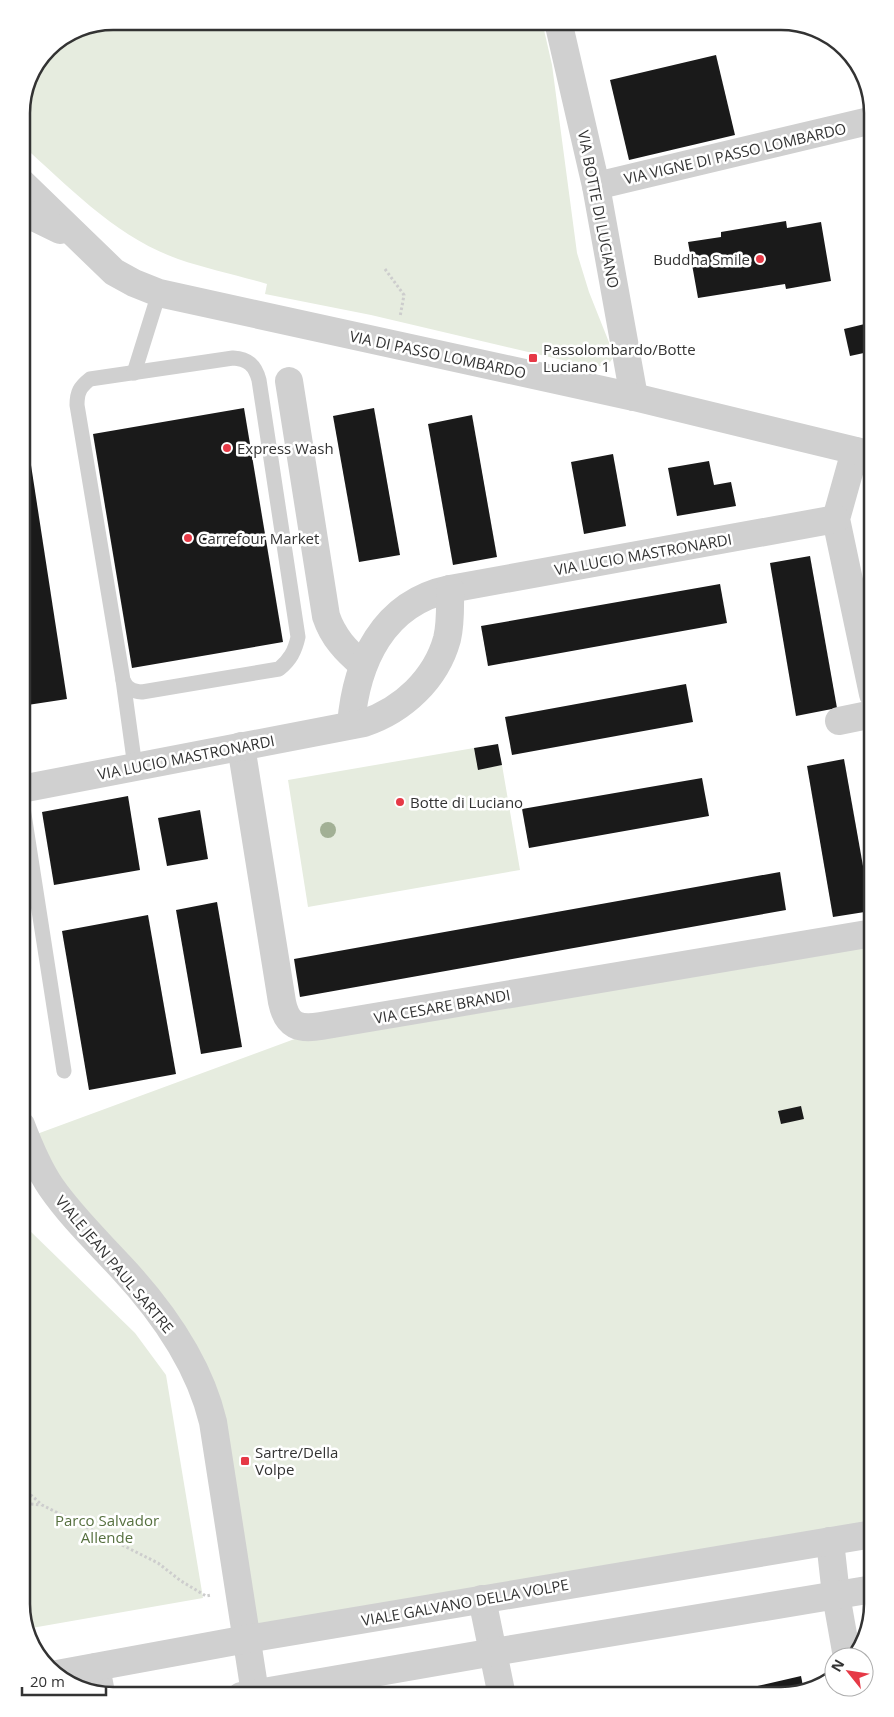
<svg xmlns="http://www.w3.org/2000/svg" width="894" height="1717" viewBox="0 0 894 1717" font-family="'Open Sans',sans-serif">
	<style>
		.green { fill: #e6ecdf }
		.building { fill: #1a1a1a }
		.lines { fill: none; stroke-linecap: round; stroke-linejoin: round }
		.path { stroke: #cdcdcd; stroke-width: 3; stroke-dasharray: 2.5 2.5; stroke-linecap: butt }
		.service { stroke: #d0d0d0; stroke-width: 15 }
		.minor { stroke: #d0d0d0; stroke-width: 28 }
		.tertiary { stroke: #d0d0d0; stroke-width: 28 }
		.tree { fill: #a2b095 }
		.poi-dot { fill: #e63946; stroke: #fff; stroke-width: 2 }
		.labels { text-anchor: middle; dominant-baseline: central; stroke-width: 5; stroke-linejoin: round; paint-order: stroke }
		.street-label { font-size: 15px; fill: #333; stroke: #fff }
		.poi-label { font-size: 15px; fill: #333; stroke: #fff; text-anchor: start }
		.park-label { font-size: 15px; fill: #56703f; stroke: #fff }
		.rim { fill: none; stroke: #333; stroke-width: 2.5 }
	</style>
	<rect width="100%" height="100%" fill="#fff"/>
	<g class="green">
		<path d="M113 21H542L552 65 577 253 589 292 614 355C610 366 603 366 592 367L371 315 265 294 267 284C237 275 207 269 178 259 116 237 69 187 21 144V108L48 48 78 28Z"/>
		<path d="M474 748 479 769 502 765 520 870 308 907 288 780Z"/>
		<path d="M873 939V1534L247 1639 203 1390 26 1138 300 1037Z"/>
		<path d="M21 1218 28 1229 135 1333 166 1375 203 1598 26 1629 21 1604Z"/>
	</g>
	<g class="building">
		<path d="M716 55 735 135 629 160 610 80Z"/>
		<path d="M786 221 787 228 821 222 831 281 786 289 785 284 698 298 688 242 721 237V232Z"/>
		<path d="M873 322V351L850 356 844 329Z"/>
		<path d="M21 400 67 699 21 706Z"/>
		<path d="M244 408 283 642 132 668 93 434Z"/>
		<path d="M374 408 400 555 359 562 333 416Z"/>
		<path d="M472 415 497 557 453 565 428 424Z"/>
		<path d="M613 454 626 526 584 534 571 462Z"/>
		<path d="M709 461 714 485 731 482 736 506 677 516 668 468Z"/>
		<path d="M810 556 837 708 796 716 770 563Z"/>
		<path d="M720 584 727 623 488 666 481 626Z"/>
		<path d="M686 684 693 722 512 755 505 717Z"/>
		<path d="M498 744 502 765 478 770 474 748Z"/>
		<path d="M844 759 871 911 833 917 807 766Z"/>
		<path d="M702 778 709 816 529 848 522 809Z"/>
		<path d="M128 796 140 870 54 885 42 812Z"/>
		<path d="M200 810 208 859 167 866 158 818Z"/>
		<path d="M780 872 786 910 300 997 294 959Z"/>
		<path d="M217 902 242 1047 201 1054 176 910Z"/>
		<path d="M148 915 176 1074 89 1090 62 931Z"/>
		<path d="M801 1106 804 1119 781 1124 778 1111Z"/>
		<path d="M801 1676 804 1691 781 1696H714Z"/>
	</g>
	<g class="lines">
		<g class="path">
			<path d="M385 269 404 295 400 317"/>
			<path d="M21 1477 31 1495 42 1505 158 1563 181 1581 206 1596 211 1595"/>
			<path d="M21 1503 41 1505"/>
		</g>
		<g class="service">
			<path d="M233 358C248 359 255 365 259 380L298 637C295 651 290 660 279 669L142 692C132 691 127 689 123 680L77 405C77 392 80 387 90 379Z"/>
			<path d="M134 373 159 293"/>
			<path d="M123 680 135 767"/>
			<path d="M21 795 64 1071"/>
		</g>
		<g class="minor">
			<path d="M558 21 596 186 634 397"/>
			<path d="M596 186 873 120"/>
			<path d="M289 381 326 616C333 637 346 651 363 665"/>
			<path d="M855 451 836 519 873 694"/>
			<path d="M839 721 873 714"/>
			<path d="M351 725C356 662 383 603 450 589L836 519"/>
			<path d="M241 746 282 1002C287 1026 299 1030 321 1026L873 933"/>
			<path d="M21 789 364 723C403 710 436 679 447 639 451 623 450 605 450 589"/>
			<path d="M21 1125C29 1146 38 1168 51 1187 71 1216 97 1241 121 1267 162 1311 199 1363 213 1422L255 1693"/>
			<path d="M830 1541 836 1595 847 1657"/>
			<path d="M482 1599 502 1696"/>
			<path d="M96 1667 101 1693"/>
			<path d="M57 1674 247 1639 873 1534"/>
			<path d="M241 1696 494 1652 873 1589"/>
		</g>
		<g class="tertiary">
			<path d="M21 182 114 272 134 283 159 293 634 397 873 455"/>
			<path d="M21 211 60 230"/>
		</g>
	</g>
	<circle class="tree" cx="328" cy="830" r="8"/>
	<g class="poi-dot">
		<circle cx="760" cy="259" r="5"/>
		<rect x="528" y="353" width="10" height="10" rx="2.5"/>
		<circle cx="227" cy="448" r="5"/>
		<circle cx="188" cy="538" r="5"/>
		<circle cx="400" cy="802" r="5"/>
		<rect x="240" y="1456" width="10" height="10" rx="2.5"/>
	</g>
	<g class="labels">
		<g class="street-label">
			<text transform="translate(735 153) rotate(-13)">VIA VIGNE DI PASSO LOMBARDO</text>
			<text transform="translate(599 209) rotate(79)">VIA BOTTE DI LUCIANO</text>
			<text transform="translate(438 354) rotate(12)">VIA DI PASSO LOMBARDO</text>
			<text transform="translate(643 554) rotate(-10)">VIA LUCIO MASTRONARDI</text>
			<text transform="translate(186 757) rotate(-11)">VIA LUCIO MASTRONARDI</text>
			<text transform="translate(442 1006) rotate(-10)">VIA CESARE BRANDI</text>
			<text transform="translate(115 1264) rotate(50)">VIALE JEAN PAUL SARTRE</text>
			<text transform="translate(465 1602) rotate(-10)">VIALE GALVANO DELLA VOLPE</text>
		</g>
		<g class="poi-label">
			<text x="750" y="259" text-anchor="end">Buddha Smile</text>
			<text x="543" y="349">Passolombardo/Botte<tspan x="543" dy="17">Luciano 1</tspan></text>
			<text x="237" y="448">Express Wash</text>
			<text x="198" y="538">Carrefour Market</text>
			<text x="410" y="802">Botte di Luciano</text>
			<text x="255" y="1452">Sartre/Della<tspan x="255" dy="17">Volpe</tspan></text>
		</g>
		<g class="park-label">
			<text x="107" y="1520">Parco Salvador<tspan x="107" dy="17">Allende</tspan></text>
		</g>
	</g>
	<path d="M0 0H894V1717H0ZM113 30H781A83 83 0 0 1 864 113V1604A83 83 0 0 1 781 1687H113A83 83 0 0 1 30 1604V113A83 83 0 0 1 113 30Z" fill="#fff" fill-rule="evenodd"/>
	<path class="rim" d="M113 30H781A83 83 0 0 1 864 113V1604A83 83 0 0 1 781 1687H113A83 83 0 0 1 30 1604V113A83 83 0 0 1 113 30Z"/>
	<g transform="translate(849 1672) rotate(300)"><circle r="24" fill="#ffffff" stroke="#adadad"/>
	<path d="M0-4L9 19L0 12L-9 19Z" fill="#e63946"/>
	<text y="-8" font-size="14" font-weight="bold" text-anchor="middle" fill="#333333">N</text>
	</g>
	<path d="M22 1687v8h84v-8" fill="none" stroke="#333333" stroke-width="2.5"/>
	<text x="30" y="1687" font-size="15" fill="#333333" stroke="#ffffff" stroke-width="4" paint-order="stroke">20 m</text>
</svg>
